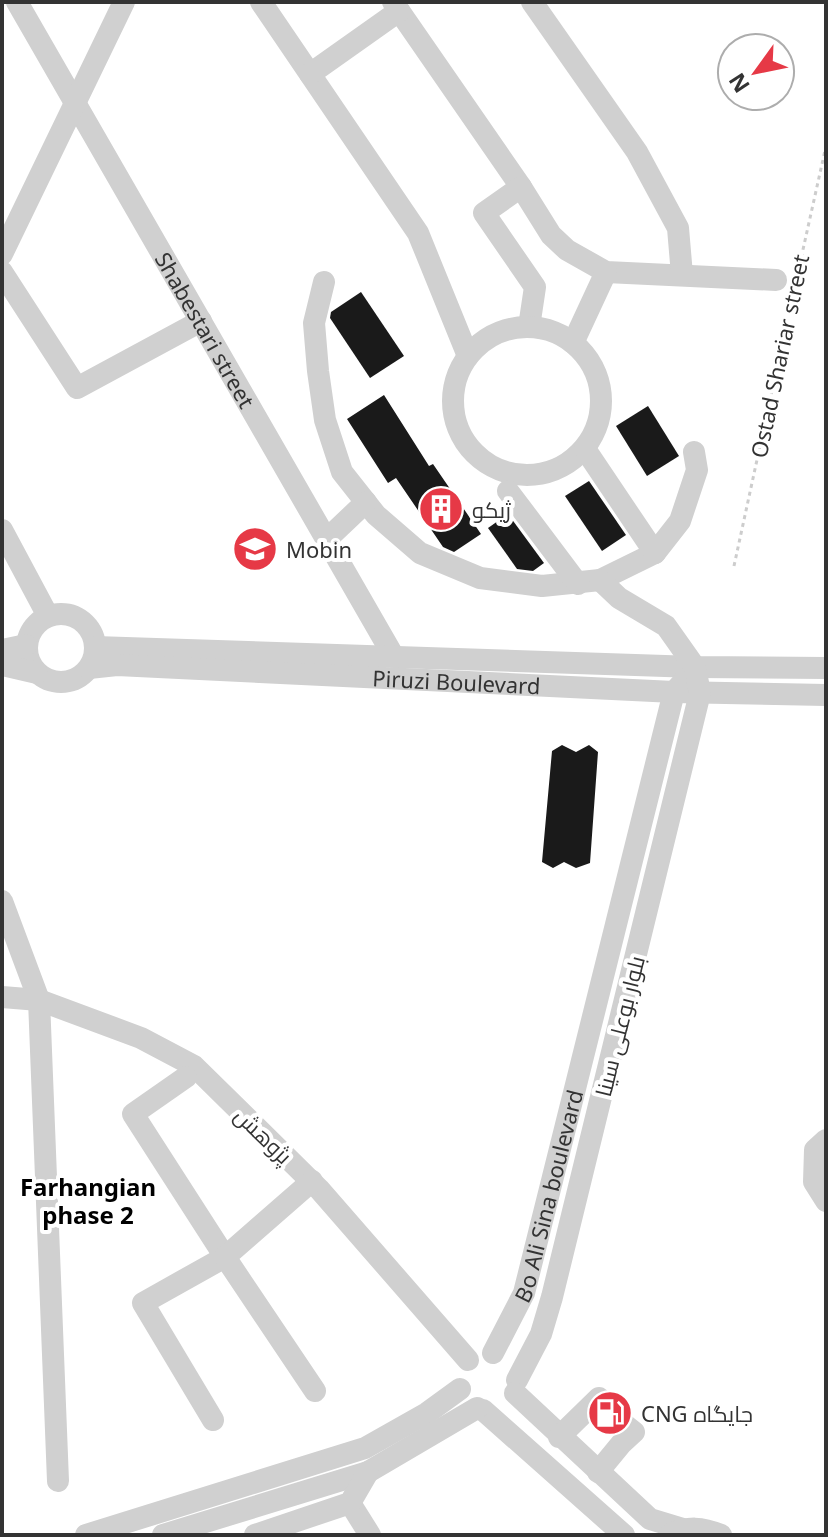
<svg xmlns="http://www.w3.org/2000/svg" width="828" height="1537" viewBox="0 0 828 1537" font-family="'Noto Sans',Cairo,sans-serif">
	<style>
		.building { fill: #1a1a1a }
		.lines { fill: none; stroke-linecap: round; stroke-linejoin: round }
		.path { stroke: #cdcdcd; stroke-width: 3; stroke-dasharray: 4 4; stroke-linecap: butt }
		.minor { stroke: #d0d0d0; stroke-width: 22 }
		.labels { text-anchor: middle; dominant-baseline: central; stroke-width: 8; stroke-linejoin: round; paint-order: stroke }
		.street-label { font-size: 22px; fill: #333; stroke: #fff }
		.poi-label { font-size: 22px; fill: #333; stroke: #fff; text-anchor: start }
		.neighbourhood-label { font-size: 24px; font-weight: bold; fill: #000; stroke: #fff }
	</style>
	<rect width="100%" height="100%" fill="#fff"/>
	<g class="building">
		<path d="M361 292 404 356 370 378 330 318 331 312Z"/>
		<path d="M384 395 429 466 433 464 481 534 454 552 443 547 396 478 388 483 347 419Z"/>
		<path d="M648 406 679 456 647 476 616 426Z"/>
		<path d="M589 481 626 535 602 551 565 496Z"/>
		<path d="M508 514 544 563 533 571 517 569 488 528Z"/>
		<path d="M562 745 576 752 589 745 598 752 590 863 576 868 564 862 553 868 542 862 552 751Z"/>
	</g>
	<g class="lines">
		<g class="path">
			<path d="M796 281 826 146"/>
			<path d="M734 566 794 289"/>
		</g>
		<g class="minor">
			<path id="s1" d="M17 2 394 657"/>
			<path d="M261 2 418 233 468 356"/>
			<path d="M393 2 521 187 551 235 567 250 606 272 776 280"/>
			<path d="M532 2 637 152 678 228 682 275"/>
			<path d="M310 74 399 11"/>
			<path d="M521 187 484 213 535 287 529 327"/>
			<path d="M2 254 124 2"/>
			<path d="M2 272 77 388 201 321"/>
			<path d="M324 282 314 323 318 371 325 420 342 472 376 515 420 553 480 578 542 586 600 580 655 553 680 521 697 470 694 452"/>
			<circle cx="527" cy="401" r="74"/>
			<path d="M573 343 606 272"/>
			<path d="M585 449 655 553"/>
			<path d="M508 491 578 584"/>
			<path d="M2 530 48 616"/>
			<path d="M327 539 366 502"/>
			<circle cx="61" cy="648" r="34"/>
			<path d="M95 647 695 667 826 668"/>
			<path d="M2 650 26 645"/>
			<path d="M2 665 37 673"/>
			<path id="s2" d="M89 668 117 665 674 692 826 695"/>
			<path d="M2 901 39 1000 58 1481"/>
			<path d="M2 997 39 1000 141 1038 194 1066 319 1189 468 1360"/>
			<path d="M186 1077 133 1114 225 1257 143 1303 213 1420"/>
			<path d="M826 1140 815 1150 814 1182 826 1201"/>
			<path d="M312 1181 225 1257 315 1391"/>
			<path id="s3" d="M493 1353 524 1293 674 692 682 683"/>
			<path d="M517 1380 541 1334 552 1297 700 693 695 667 666 626 619 598 600 580"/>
			<path d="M515 1393 650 1519 683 1529"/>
			<path d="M483 1410 624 1535"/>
			<path d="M559 1437 599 1398 610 1413 634 1432 621 1444 598 1472"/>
			<path d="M350 1503 370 1535"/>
			<path d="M86 1535 365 1448 427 1413 460 1389"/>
			<path d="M163 1535 368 1472 477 1408"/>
			<path d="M255 1535 350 1503 368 1472"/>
			<path d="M669 1535C688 1526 702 1527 721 1535"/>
		</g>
	</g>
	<defs>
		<g id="building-disc" transform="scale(2.3)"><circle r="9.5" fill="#e63946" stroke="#fff"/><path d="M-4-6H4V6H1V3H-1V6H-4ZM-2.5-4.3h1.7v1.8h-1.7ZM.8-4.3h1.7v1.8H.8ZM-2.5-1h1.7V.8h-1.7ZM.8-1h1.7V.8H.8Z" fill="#fff"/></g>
		<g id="school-disc" transform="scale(2.3)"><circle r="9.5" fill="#e63946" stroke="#fff"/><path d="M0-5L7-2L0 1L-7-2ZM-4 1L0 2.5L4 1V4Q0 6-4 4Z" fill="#fff"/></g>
		<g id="fuel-disc" transform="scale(2.3)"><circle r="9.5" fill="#e63946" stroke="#fff"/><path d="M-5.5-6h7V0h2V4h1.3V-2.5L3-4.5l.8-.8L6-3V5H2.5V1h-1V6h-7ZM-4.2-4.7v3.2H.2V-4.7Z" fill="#fff"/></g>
	</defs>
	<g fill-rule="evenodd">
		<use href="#building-disc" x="441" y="509"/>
		<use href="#school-disc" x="255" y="549"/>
		<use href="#fuel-disc" x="610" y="1413"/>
	</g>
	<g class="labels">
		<g class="street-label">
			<text stroke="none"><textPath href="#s1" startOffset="378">Shabestari street</textPath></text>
			<text transform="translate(779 356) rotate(-78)">Ostad Shariar street</text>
			<text stroke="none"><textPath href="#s2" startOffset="368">Piruzi Boulevard</textPath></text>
			<text transform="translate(619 1026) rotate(-76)">بلوار بوعلی سینا</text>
			<text transform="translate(264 1135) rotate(44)">پژوهش</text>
			<text stroke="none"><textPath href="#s3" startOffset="168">Bo Ali Sina boulevard</textPath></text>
		</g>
		<g class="poi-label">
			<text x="472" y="509">ژیکو</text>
			<text x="286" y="549">Mobin</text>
			<text x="641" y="1413">CNG جایگاه</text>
		</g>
		<g class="neighbourhood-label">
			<text x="88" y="1186">Farhangian<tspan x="88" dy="28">phase 2</tspan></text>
		</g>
	</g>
	<rect width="828" height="1537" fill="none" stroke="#333333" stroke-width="8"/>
	<g transform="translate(756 72) rotate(237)"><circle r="38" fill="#ffffff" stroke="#adadad" stroke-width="2"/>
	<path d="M0-6L14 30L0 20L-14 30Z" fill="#e63946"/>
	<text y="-12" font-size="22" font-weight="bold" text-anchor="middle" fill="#333333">N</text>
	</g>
</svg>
